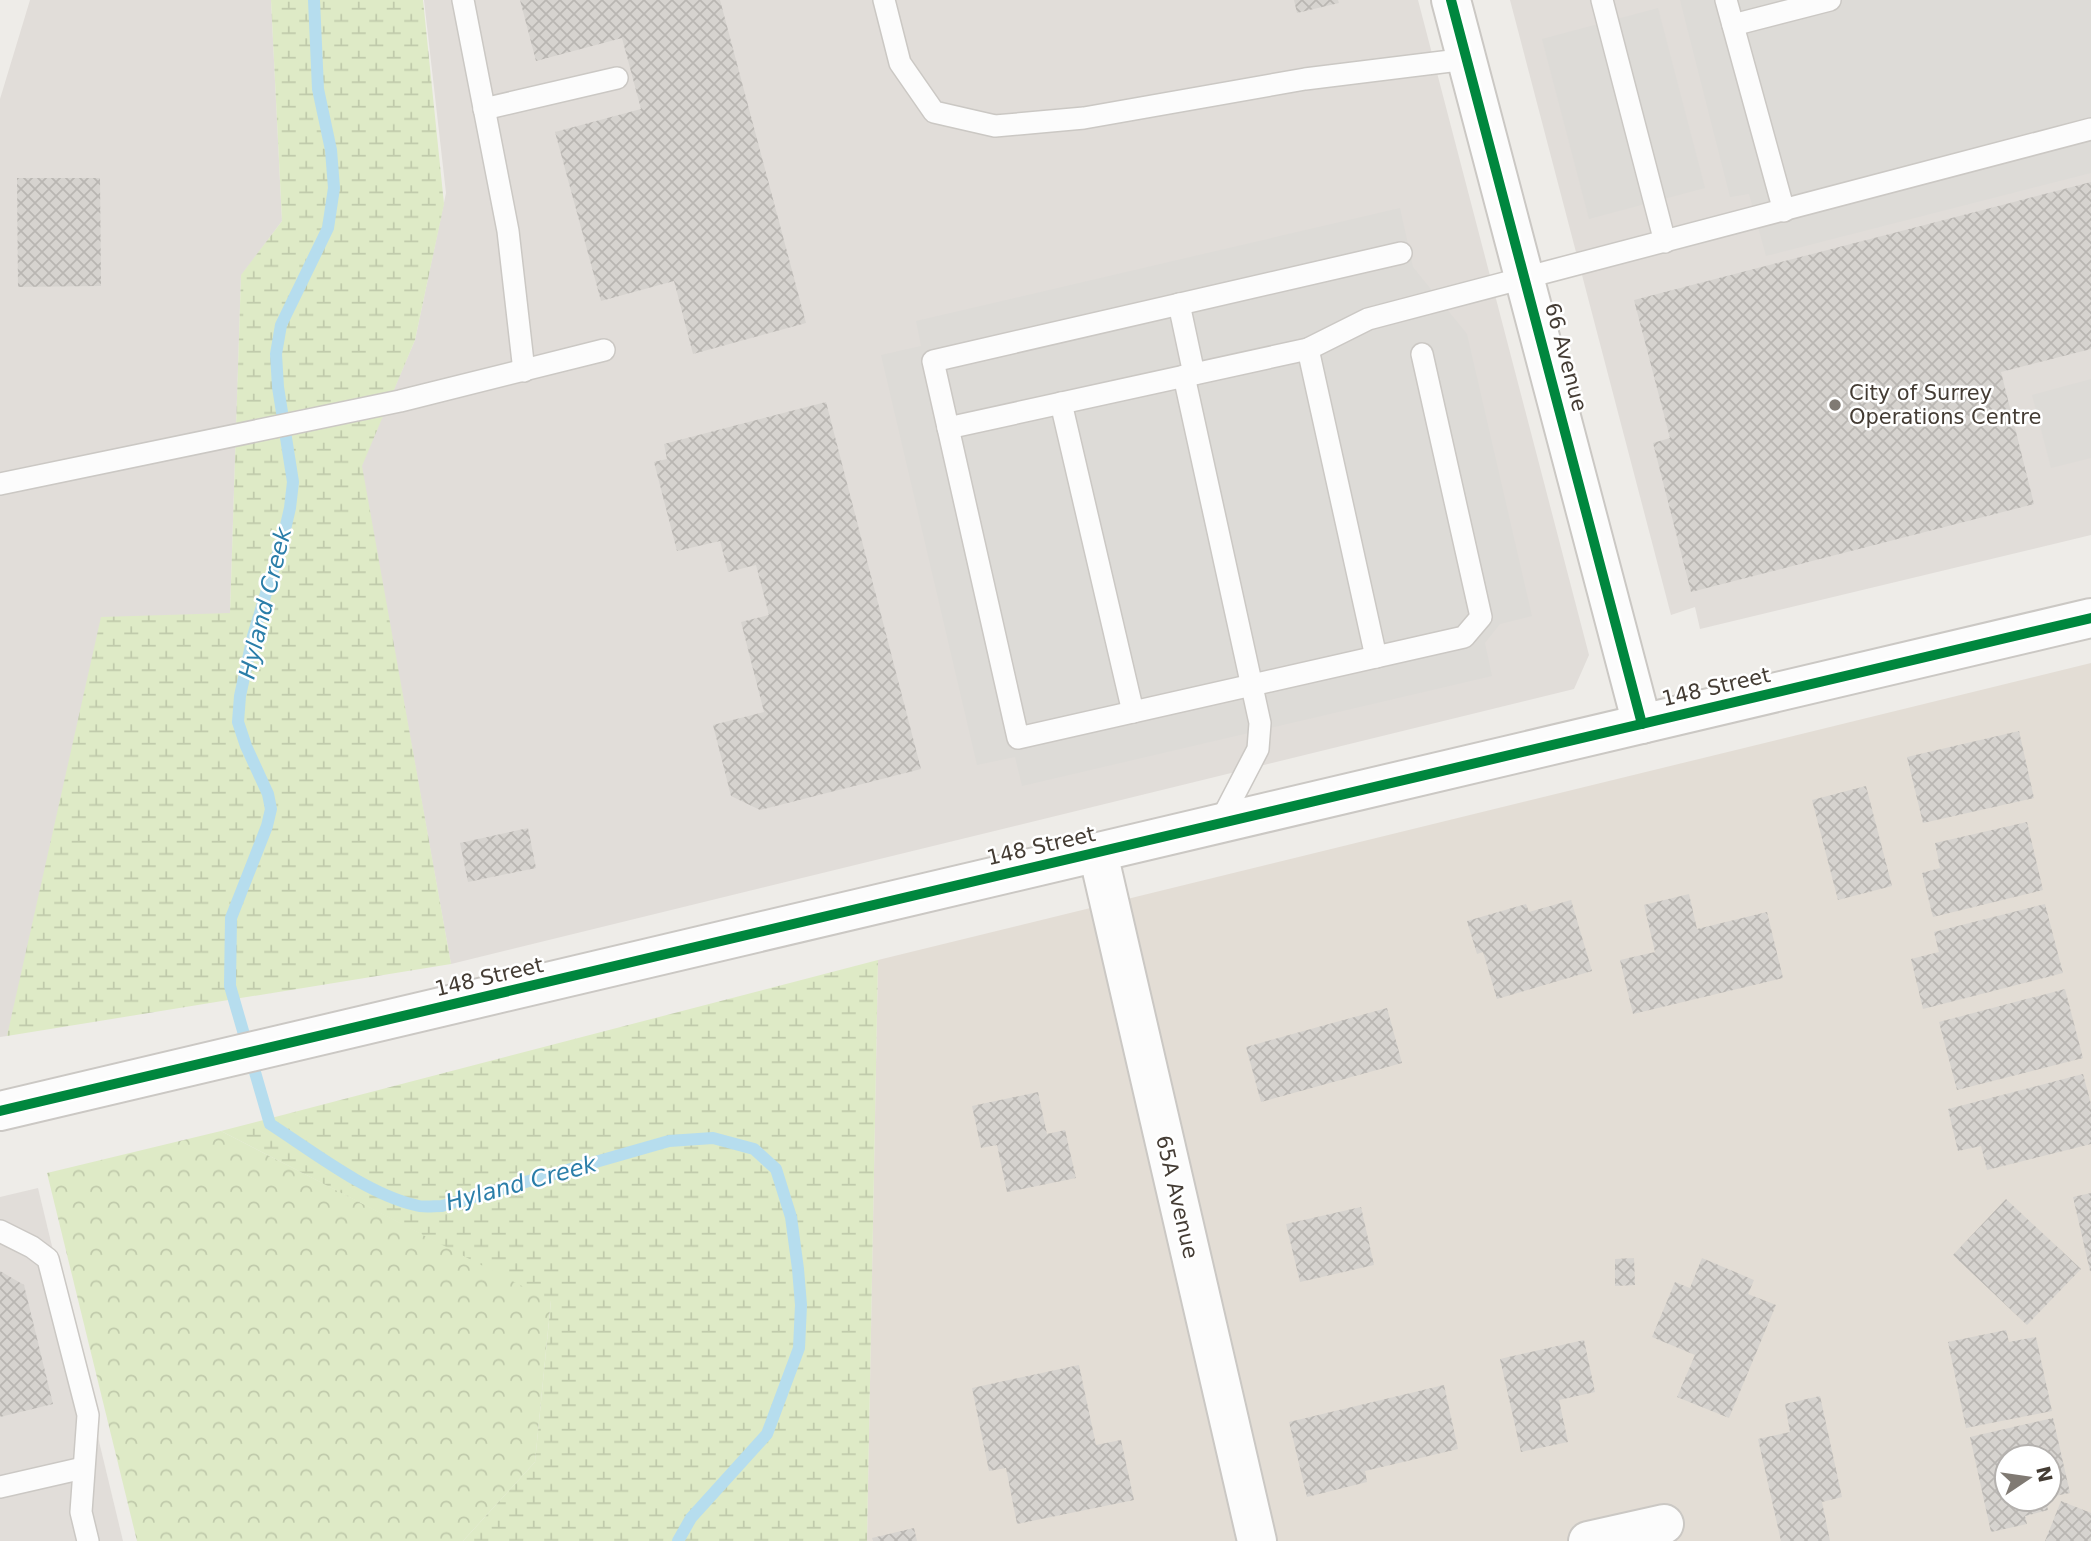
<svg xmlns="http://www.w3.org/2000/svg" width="2091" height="1541" viewBox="0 0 2091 1541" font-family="'DejaVu Sans',sans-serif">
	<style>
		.residential { fill: #e3ddd5; fill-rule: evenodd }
		.industrial { fill: #e1ddd9 }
		.forest { fill: url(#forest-crowns) }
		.wetland { fill: url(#wetland-marsh) }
		.parking { fill: #dddbd7 }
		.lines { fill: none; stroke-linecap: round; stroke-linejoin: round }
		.stream { stroke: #b6ddee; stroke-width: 12 }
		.building { fill: url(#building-cross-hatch) }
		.service-casing { stroke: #cbc8c4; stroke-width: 24 }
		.minor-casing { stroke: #cbc8c4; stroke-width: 42 }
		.tertiary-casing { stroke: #cbc8c4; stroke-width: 42 }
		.service { stroke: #fcfcfc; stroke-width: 21 }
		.minor { stroke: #fcfcfc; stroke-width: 38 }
		.tertiary { stroke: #fcfcfc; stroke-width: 38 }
		.cycleway-casing { stroke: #fff; stroke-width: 15 }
		.cycleway { stroke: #00873e; stroke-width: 10 }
		.poi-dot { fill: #807a73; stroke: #fff; stroke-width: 2.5 }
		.labels { text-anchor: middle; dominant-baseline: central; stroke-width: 5; stroke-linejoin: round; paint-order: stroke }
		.street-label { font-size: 21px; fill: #443c34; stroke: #fff }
		.poi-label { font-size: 21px; fill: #443c34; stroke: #fff; text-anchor: start }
		.water-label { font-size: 23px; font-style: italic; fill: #2b7ea9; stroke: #fff }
	</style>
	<defs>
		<pattern id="forest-crowns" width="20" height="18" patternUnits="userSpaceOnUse" patternTransform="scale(1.75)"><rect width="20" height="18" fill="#deeac6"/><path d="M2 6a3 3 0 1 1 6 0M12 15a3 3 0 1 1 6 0" fill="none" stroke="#c0caab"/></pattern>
		<pattern id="wetland-marsh" width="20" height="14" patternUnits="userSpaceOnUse" patternTransform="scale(1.75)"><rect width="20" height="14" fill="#deeac6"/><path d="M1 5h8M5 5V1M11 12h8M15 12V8" fill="none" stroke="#c0caab"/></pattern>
		<pattern id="building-cross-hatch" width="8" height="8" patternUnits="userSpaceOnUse" patternTransform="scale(1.75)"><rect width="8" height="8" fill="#d6d3cf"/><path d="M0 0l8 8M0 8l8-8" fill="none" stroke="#b9b6b2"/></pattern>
	</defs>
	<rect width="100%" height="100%" fill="#eeece8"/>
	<path class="residential" d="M2091 663V1541H867L878 960ZM2007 1457H2049V1499H2007Z"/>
	<g class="industrial">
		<path d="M30 0H271L282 221 241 276 230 613 7 1036 0 1037V99Z"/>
		<path d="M424 0H1418L1589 655 1574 689 451 964 361 466 415 340 446 193Z"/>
		<path d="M1510 0H2091V535L1700 629 1695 607 1671 615Z"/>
		<path d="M38 1188 123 1541H0V1197Z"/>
	</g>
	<path class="forest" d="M221 1131 551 1300 535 1462 463 1541H137L47 1173Z"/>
	<g class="wetland">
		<path d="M271 0H423L444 204 415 340 362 466 451 964 7 1036 101 617 230 613 241 275 282 221Z"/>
		<path d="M878 960 867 1541H463L535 1462 551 1301 221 1131Z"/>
	</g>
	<g class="parking">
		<path d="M1680 0H2091V173L1766 256 1749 194 1730 197Z"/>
		<path d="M1658 8 1705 188 1589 219 1542 39Z"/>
		<path d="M1400 208 1413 267 1467 334 1532 616 1500 624 1485 643 1492 676 1022 786 1015 757 977 765 881 355 921 346 916 321Z"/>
		<path d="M2091 379V458L2051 468 2032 395Z"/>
	</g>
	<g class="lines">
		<path class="stream" d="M314 0 318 89 331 150 334 188 328 228 281 325 276 354 278 387 293 482 290 508 284 534 253 636 240 696 238 722 246 746 268 794 271 809 267 826 231 918 230 986 270 1124C312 1151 367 1194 415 1205 423 1208 433 1206 442 1206L669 1141 713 1138 754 1149 776 1169 791 1217 798 1269 801 1305 799 1348 767 1434 691 1518 678 1541"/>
	</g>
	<g class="building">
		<path d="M520 0H720L806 323 693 354 674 281 601 301 555 132 641 109 622 38 536 61Z"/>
		<path d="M1294 0H1338L1339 3 1297 13Z"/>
		<path d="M17 178H100L101 286 18 287Z"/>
		<path d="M2091 182V349L2001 372 2034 504 1691 592 1653 443 1670 438 1634 300Z"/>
		<path d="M826 402 921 769 760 810 731 796 713 725 764 712 741 622 769 615 756 565 728 572 720 541 677 551 654 462 667 459 664 444Z"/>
		<path d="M2019 731 2034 798 1923 823 1907 757Z"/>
		<path d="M1866 786 1892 886 1838 900 1812 800Z"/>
		<path d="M2027 822 2043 890 1933 917 1922 873 1940 868 1935 843Z"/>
		<path d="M528 828 536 868 468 882 460 843Z"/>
		<path d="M1689 894 1697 929 1767 912 1783 978 1633 1014 1620 960 1655 952 1644 905Z"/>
		<path d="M1571 900 1592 971 1497 999 1483 952 1477 954 1467 921 1526 904 1529 912Z"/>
		<path d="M2045 904 2063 973 1923 1009 1911 959 1939 952 1934 932Z"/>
		<path d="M2065 989 2083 1058 1957 1090 1939 1022Z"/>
		<path d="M1387 1008 1402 1063 1261 1102 1246 1047Z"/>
		<path d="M2083 1074 2091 1104V1144L1987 1170 1981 1146 1958 1151 1948 1109Z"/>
		<path d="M1038 1092 1047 1134 1065 1130 1076 1178 1007 1192 997 1145 981 1148 972 1106Z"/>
		<path d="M2091 1193V1271H2090L2073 1197Z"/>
		<path d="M2006 1199 2081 1269 2027 1325 1953 1255Z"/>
		<path d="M1361 1207 1374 1265 1300 1282 1286 1224Z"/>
		<path d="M1634 1258 1635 1285 1615 1286V1259Z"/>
		<path d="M1702 1258 1754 1280 1748 1294 1776 1305 1729 1418 1677 1397 1695 1355 1652 1337 1675 1282 1690 1288Z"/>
		<path d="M0 1271 24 1285 53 1404 0 1417Z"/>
		<path d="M2006 1330 2009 1342 2036 1337 2052 1411 1966 1428 1948 1342Z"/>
		<path d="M1584 1340 1595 1392 1559 1400 1568 1442 1521 1452 1500 1359Z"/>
		<path d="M1079 1365 1096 1445 1121 1440 1134 1500 1017 1524 1006 1468 989 1471 972 1388Z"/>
		<path d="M1444 1385 1458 1449 1365 1471 1367 1482 1307 1497 1289 1422Z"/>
		<path d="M1820 1396 1842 1497 1822 1502 1830 1541H1781L1758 1439 1790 1432 1785 1404Z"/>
		<path d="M2053 1418 2070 1493 2049 1497V1457H2007V1499H2045L2048 1510 2025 1516 2027 1524 1991 1532 1970 1437Z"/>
		<path d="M2061 1501 2091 1513V1541H2045Z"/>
		<path d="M914 1528 917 1541H873L872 1538Z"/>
	</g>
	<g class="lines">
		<g class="service-casing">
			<g id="service">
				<path d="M463 0 508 231 524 371"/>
				<path d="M884 0 900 63 934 112 995 126 1084 118 1305 79 1467 59"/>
				<path d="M1602 0 1665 242"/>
				<path d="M1726 0 1784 211"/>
				<path d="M1733 25 1830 0"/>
				<path d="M484 109 617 78"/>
				<path d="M1401 253 933 361 1018 738 1464 637 1481 617 1422 354"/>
				<path d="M1179 304 1194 374"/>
				<path d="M1308 349 1376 657"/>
				<path d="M1184 376 1260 723 1258 749 1219 824"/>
				<path d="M1061 403 1133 712"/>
				<path d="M948 428 1308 349 1368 319 2091 129"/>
				<path d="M0 484 400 401 604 350"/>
				<path d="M0 1231 32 1247 48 1259 88 1415 81 1512 88 1541"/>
				<path d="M0 1487 83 1468"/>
			</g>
		</g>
		<g class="minor-casing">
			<g id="minor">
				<path d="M1451 0 1642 724"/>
				<path d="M1098 853 1257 1541"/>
				<path d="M1588 1541 1664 1524"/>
			</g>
		</g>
		<g class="tertiary-casing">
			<path id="tertiary" d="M0 1111 2091 618"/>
		</g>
		<use href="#service" class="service"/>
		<use href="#minor" class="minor"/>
		<use href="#tertiary" class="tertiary"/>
		<g class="cycleway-casing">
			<g id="cycleway">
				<path d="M1451 0 1642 724"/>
				<path d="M0 1111 2091 618"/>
			</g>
		</g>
		<use href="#cycleway" class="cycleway"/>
	</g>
	<circle class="poi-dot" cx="1835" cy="405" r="7"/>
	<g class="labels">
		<g class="street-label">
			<text transform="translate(1566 357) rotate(75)">66 Avenue</text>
			<text transform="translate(1716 687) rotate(-13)">148 Street</text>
			<text transform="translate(1041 846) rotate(-13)">148 Street</text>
			<text transform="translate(489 977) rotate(-13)">148 Street</text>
			<text transform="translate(1177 1197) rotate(77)">65A Avenue</text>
		</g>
		<g class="poi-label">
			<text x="1849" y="393">City of Surrey<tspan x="1849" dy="24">Operations Centre</tspan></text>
		</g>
		<g class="water-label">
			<text transform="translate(265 603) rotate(-76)">Hyland Creek</text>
			<text transform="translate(521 1183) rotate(-15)">Hyland Creek</text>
		</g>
	</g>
	<g transform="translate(2028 1478) rotate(77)"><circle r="33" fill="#ffffff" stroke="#b4b1ae" stroke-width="2"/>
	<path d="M0-5L12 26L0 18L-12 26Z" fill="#807a73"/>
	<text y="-10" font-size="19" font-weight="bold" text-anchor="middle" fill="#443c34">N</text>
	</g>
</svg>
